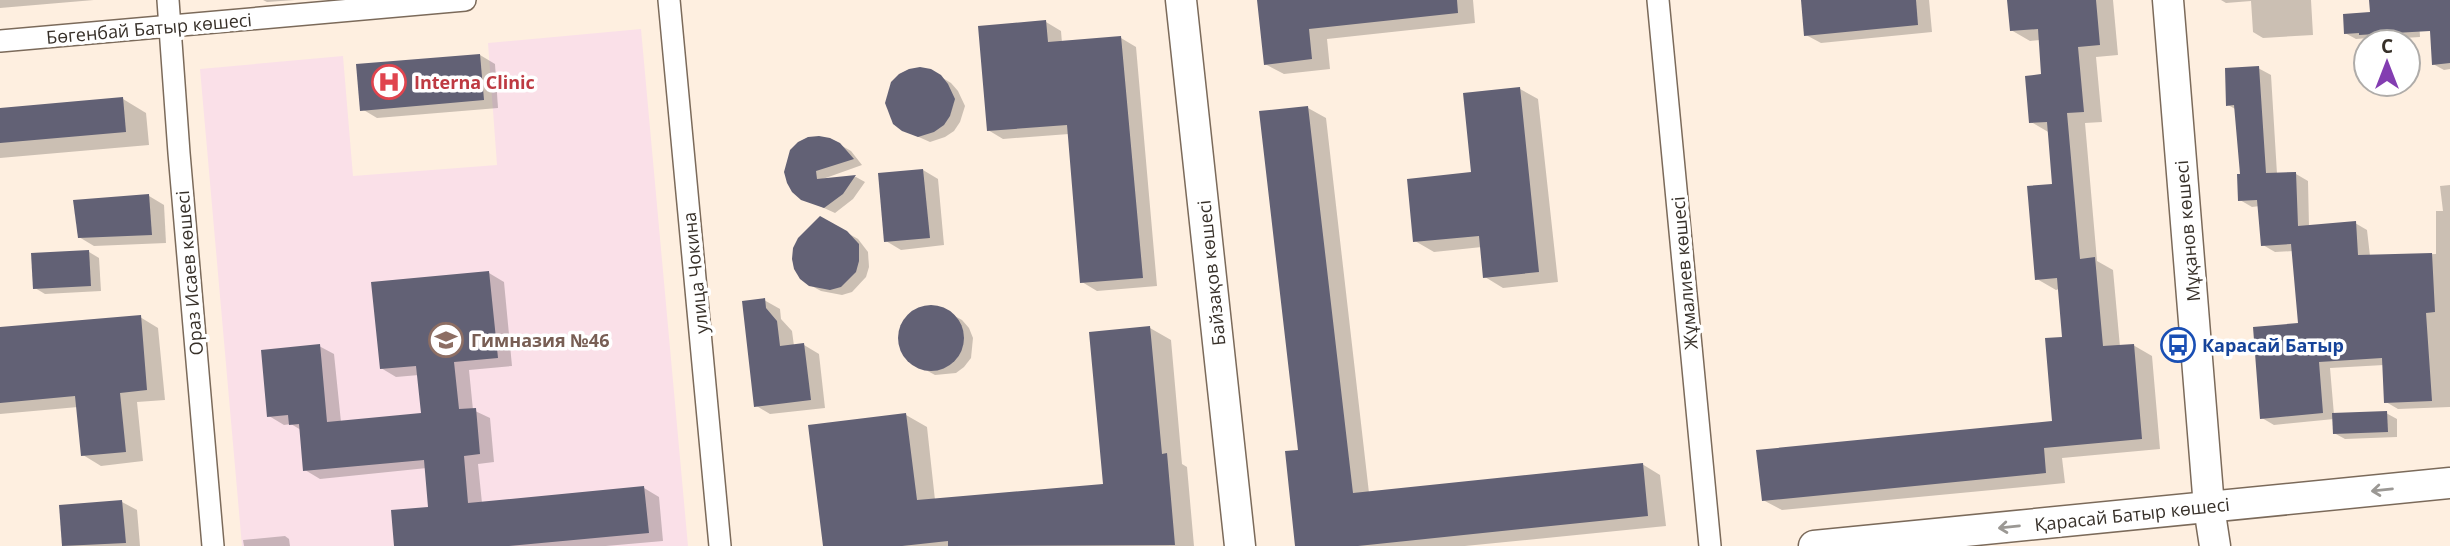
<svg xmlns="http://www.w3.org/2000/svg" width="2450" height="546" viewBox="0 0 2450 546" font-family="'Open Sans',sans-serif">
	<style>
		.education { fill: #fae0e8 }
		.shadow { fill: #0003 }
		.building { fill: #626175 }
		.lines { fill: none; stroke-linecap: round; stroke-linejoin: round }
		.street-casing { stroke: #7b6a5a; stroke-width: 24 }
		.secondary-casing { stroke: #7b6a5a; stroke-width: 33 }
		.street { stroke: #fff; stroke-width: 21 }
		.secondary { stroke: #fff; stroke-width: 30 }
		.oneway { stroke: #9b9894 }
		.labels { text-anchor: middle; dominant-baseline: central; stroke-width: 7; stroke-linejoin: round; paint-order: stroke }
		.street-label { font-size: 18px; fill: #373029; stroke: #fff }
		.health-label { font-size: 18px; font-weight: bold; fill: #be3a42; stroke: #fff; text-anchor: start }
		.education-label { font-size: 18px; font-weight: bold; fill: #785e54; stroke: #fff; text-anchor: start }
		.transit-label { font-size: 18px; font-weight: bold; fill: #164399; stroke: #fff; text-anchor: start }
	</style>
	<rect width="100%" height="100%" fill="#feefe0"/>
	<path class="education" d="M641 29 688 546H242L200 69 343 56 353 176 497 165 488 43Z"/>
	<g class="shadow">
		<path d="M0 0H94L0 8Z"/>
		<path d="M263 0H295L267 2Z"/>
		<path d="M1259 0H1473L1475 23 1327 39 1330 69 1284 74 1265 64Z"/>
		<path d="M1803 0H1929L1932 32 1821 43 1806 35Z"/>
		<path d="M2009 0H2113L2118 55 2096 57 2102 122 2085 123 2097 261 2113 270 2120 347 2133 345 2152 356 2160 449 2062 458 2065 483 1782 510 1763 500 2054 422 2063 338 2059 289 2056 290 2037 279 2054 186 2050 133 2031 122 2043 76 2040 40 2030 41 2011 30Z"/>
		<path d="M2221 0H2311L2313 35 2263 38 2253 32 2251 1 2226 3Z"/>
		<path d="M2371 0H2418L2420 37 2371 40 2368 38 2356 39 2345 33 2372 14Z"/>
		<path d="M1046 22 1061 31 1062 43 1121 38 1136 47 1157 286 1097 291 1082 282 1069 134 1003 139 988 130Z"/>
		<path d="M2450 24V69L2444 70 2433 64Z"/>
		<path d="M480 55 495 64 498 108 377 118 362 109Z"/>
		<path d="M2258 68 2271 75 2277 174H2296L2308 181 2309 227 2355 223 2367 230 2370 256 2436 254V211H2443L2440 186 2450 185V407L2398 409 2386 402 2384 365 2330 368 2334 415 2386 413 2397 419V437L2345 439 2334 433V419L2274 425 2262 418 2300 324 2293 251 2275 252 2263 245 2260 206 2252 207 2240 200 2242 175 2237 110 2228 105Z"/>
		<path d="M931 71 951 83 958 91 965 106 960 122 954 131 945 137 930 142 903 130Z"/>
		<path d="M1520 89 1538 99 1558 282 1503 288 1485 277 1482 247 1434 252 1415 241 1473 173Z"/>
		<path d="M123 99 146 113 149 145 0 158V110Z"/>
		<path d="M1308 108 1326 118 1369 493 1642 464 1660 475 1666 526 1465 546H1297Z"/>
		<path d="M830 139 851 151 862 165 820 180 856 177 865 182 853 199 835 213 802 198Z"/>
		<path d="M923 170 938 179 944 245 901 250 886 241Z"/>
		<path d="M149 196 164 205 166 243 94 246 79 237Z"/>
		<path d="M821 218 858 239 868 252 869 267 866 277 852 292 842 295 821 291 810 285Z"/>
		<path d="M89 252 99 258 101 291 45 294 35 288Z"/>
		<path d="M489 273 504 282 512 366 469 370 473 410 490 418 494 462 478 464 482 503 644 488 659 497 663 541 606 546H396L430 508 427 468 320 479 305 470 301 430 291 424 284 425 269 416 319 346 334 354 341 422 423 414 419 375 396 377 381 368Z"/>
		<path d="M764 300 780 309 781 319 792 331 794 346 804 345 819 354 825 408 770 414 755 405Z"/>
		<path d="M930 307 940 308 962 320 969 328 973 338 971 358 964 367 956 373 935 375 924 369 907 359 899 340 904 321 910 314 920 308Z"/>
		<path d="M140 317 158 328 165 400 137 402 143 461 101 466 83 455 78 407 0 414V329Z"/>
		<path d="M1150 328 1171 340 1182 464 1187 467 1194 546H825L906 415 927 427 935 500 1105 485Z"/>
		<path d="M122 502 137 510 140 546H64L61 507Z"/>
		<path d="M285 536 289 539 290 546H244L243 540Z"/>
	</g>
	<g class="building">
		<path d="M1257 0H1457L1458 13 1309 29 1312 59 1264 65Z"/>
		<path d="M1801 0H1916L1918 25 1804 36Z"/>
		<path d="M2007 0H2096L2100 45 2078 47 2084 112 2067 113 2080 259 2095 257 2103 346 2134 344 2142 439 2044 448 2046 473 1762 501 1756 450 2052 421 2045 338 2062 337 2057 278 2035 280 2027 186 2052 184 2047 122 2029 123 2025 76 2041 74 2038 29 2010 31Z"/>
		<path d="M2369 0H2450V63L2432 65 2430 31 2359 35V33L2344 34 2343 14 2370 12Z"/>
		<path d="M1046 20 1048 42 1121 36 1143 278 1080 283 1067 125 987 131 978 26Z"/>
		<path d="M480 54 484 100 360 111 356 64Z"/>
		<path d="M2259 66 2266 173 2296 172 2298 226 2356 221 2358 255 2432 253 2435 312 2426 313 2432 401 2384 403 2382 358 2319 362 2323 413 2260 419 2253 327 2298 323 2291 244 2261 246 2257 200 2238 201 2237 174H2240L2234 105 2226 106 2225 68Z"/>
		<path d="M920 67 931 69 941 75 948 84 955 99 950 116 944 125 934 132 918 137 902 131 893 124 885 103 891 82 899 74 909 69Z"/>
		<path d="M1520 87 1539 272 1483 278 1479 236 1413 242 1407 179 1471 172 1463 93Z"/>
		<path d="M123 97 126 132 0 143V108Z"/>
		<path d="M1308 106 1353 493 1643 463 1648 516 1358 546H1295L1285 451 1298 450 1259 111Z"/>
		<path d="M819 136 830 138 840 143 854 159 816 171 817 179 856 175 843 194 824 208 801 200 792 192 787 183 784 172 790 150 798 142 808 137Z"/>
		<path d="M923 169 930 238 884 242 878 173Z"/>
		<path d="M149 194 152 235 78 238 73 200Z"/>
		<path d="M820 216 847 231 859 244V261L856 272 841 287 830 290 809 286 800 279 794 269 792 259 793 248 798 238Z"/>
		<path d="M89 250 91 286 33 289 31 253Z"/>
		<path d="M489 271 498 358 454 362 459 409 476 408 480 454 464 456 468 503 644 486 649 533 509 546H394L391 510 428 507 424 460 303 471 299 424 289 425 288 415 267 417 261 350 320 344 327 422 421 413 416 366 380 369 371 282Z"/>
		<path d="M765 298 766 308 777 321 780 346 804 343 811 400 754 407 742 301Z"/>
		<circle cx="931" cy="338" r="33"/>
		<path d="M141 315 147 390 120 393 126 452 81 456 75 396 0 403V327Z"/>
		<path d="M1150 326 1162 454 1167 453 1175 545 948 546V541L902 546H823L808 425 906 413 917 500 1103 484 1089 332Z"/>
		<path d="M2387 411 2388 432 2333 434 2332 413Z"/>
		<path d="M122 500 126 543 62 546 59 505Z"/>
	</g>
	<g class="lines">
		<g class="street-casing">
			<g id="street">
				<path d="M168 0 179 153 213 546"/>
				<path d="M669 0 720 546"/>
				<path d="M1658 0 1710 546"/>
				<path d="M0 41 465 0"/>
			</g>
		</g>
		<g class="secondary-casing">
			<g id="secondary">
				<path d="M1181 0 1240 546"/>
				<path d="M2168 0 2209 507 2215 546"/>
				<path d="M1814 546 2450 483"/>
			</g>
		</g>
		<use href="#street" class="street"/>
		<use href="#secondary" class="secondary"/>
	</g>
	<defs><path id="oneway-shaft" d="M-6 0H5M1.5-3L5.5 0L1.5 3" fill="none" stroke-width="1.6" stroke-linecap="round" stroke-linejoin="round" transform="scale(1.75)"/></defs>
	<g class="oneway">
		<use href="#oneway-shaft" transform="translate(2382 490) rotate(174)"/>
		<use href="#oneway-shaft" transform="translate(2009 527) rotate(174)"/>
	</g>
	<defs>
		<g id="hospital-ring" transform="scale(1.75)"><circle r="9.5" fill="#fff" stroke="#e0444e" stroke-width="1.5"/><path d="M-5-5h3v3.5h4V-5h3V5h-3V1.5h-4V5h-3Z" fill="#e0444e"/></g>
		<g id="university-ring" transform="scale(1.75)"><circle r="9.5" fill="#fff" stroke="#8d6e63" stroke-width="1.5"/><path d="M0-5L7-2L0 1L-7-2ZM-4 1L0 2.5L4 1V4Q0 6-4 4Z" fill="#8d6e63"/></g>
		<g id="bus-ring" transform="scale(1.75)"><circle r="9.5" fill="#fff" stroke="#1a4fb4" stroke-width="1.5"/><path d="M-5-6H5V4H4V6H2V4H-2V6H-4V4H-5ZM-3.5-4V0h7V-4ZM-3.5 1.2v1.5H-2V1.2ZM2 1.2v1.5H3.5V1.2Z" fill="#1a4fb4"/></g>
	</defs>
	<g fill-rule="evenodd">
		<use href="#hospital-ring" x="389" y="82"/>
		<use href="#university-ring" x="446" y="340"/>
		<use href="#bus-ring" x="2178" y="345"/>
	</g>
	<g class="labels">
		<g class="street-label">
			<text transform="translate(149 28) rotate(-5)">Бөгенбай Батыр көшесі</text>
			<text transform="translate(2187 231) rotate(-95)">Мұқанов көшесі</text>
			<text transform="translate(189 273) rotate(-95)">Ораз Исаев көшесі</text>
			<text transform="translate(695 273) rotate(-96)">улица Чокина</text>
			<text transform="translate(1211 273) rotate(-96)">Байзақов көшесі</text>
			<text transform="translate(1684 273) rotate(-95)">Жұмалиев көшесі</text>
			<text transform="translate(2132 514) rotate(-6)">Қарасай Батыр көшесі</text>
		</g>
		<g class="health-label">
			<text x="414" y="82">Interna Clinic</text>
		</g>
		<g class="education-label">
			<text x="471" y="340">Гимназия №46</text>
		</g>
		<g class="transit-label">
			<text x="2202" y="345">Карасай Батыр</text>
		</g>
	</g>
	<g transform="translate(2387 63)"><circle r="33" fill="#ffffff" stroke="#afaca9" stroke-width="2"/>
	<path d="M0-5L12 26L0 18L-12 26Z" fill="#833db1"/>
	<text y="-10" font-size="19" font-weight="bold" text-anchor="middle" fill="#373029">С</text>
	</g>
</svg>
